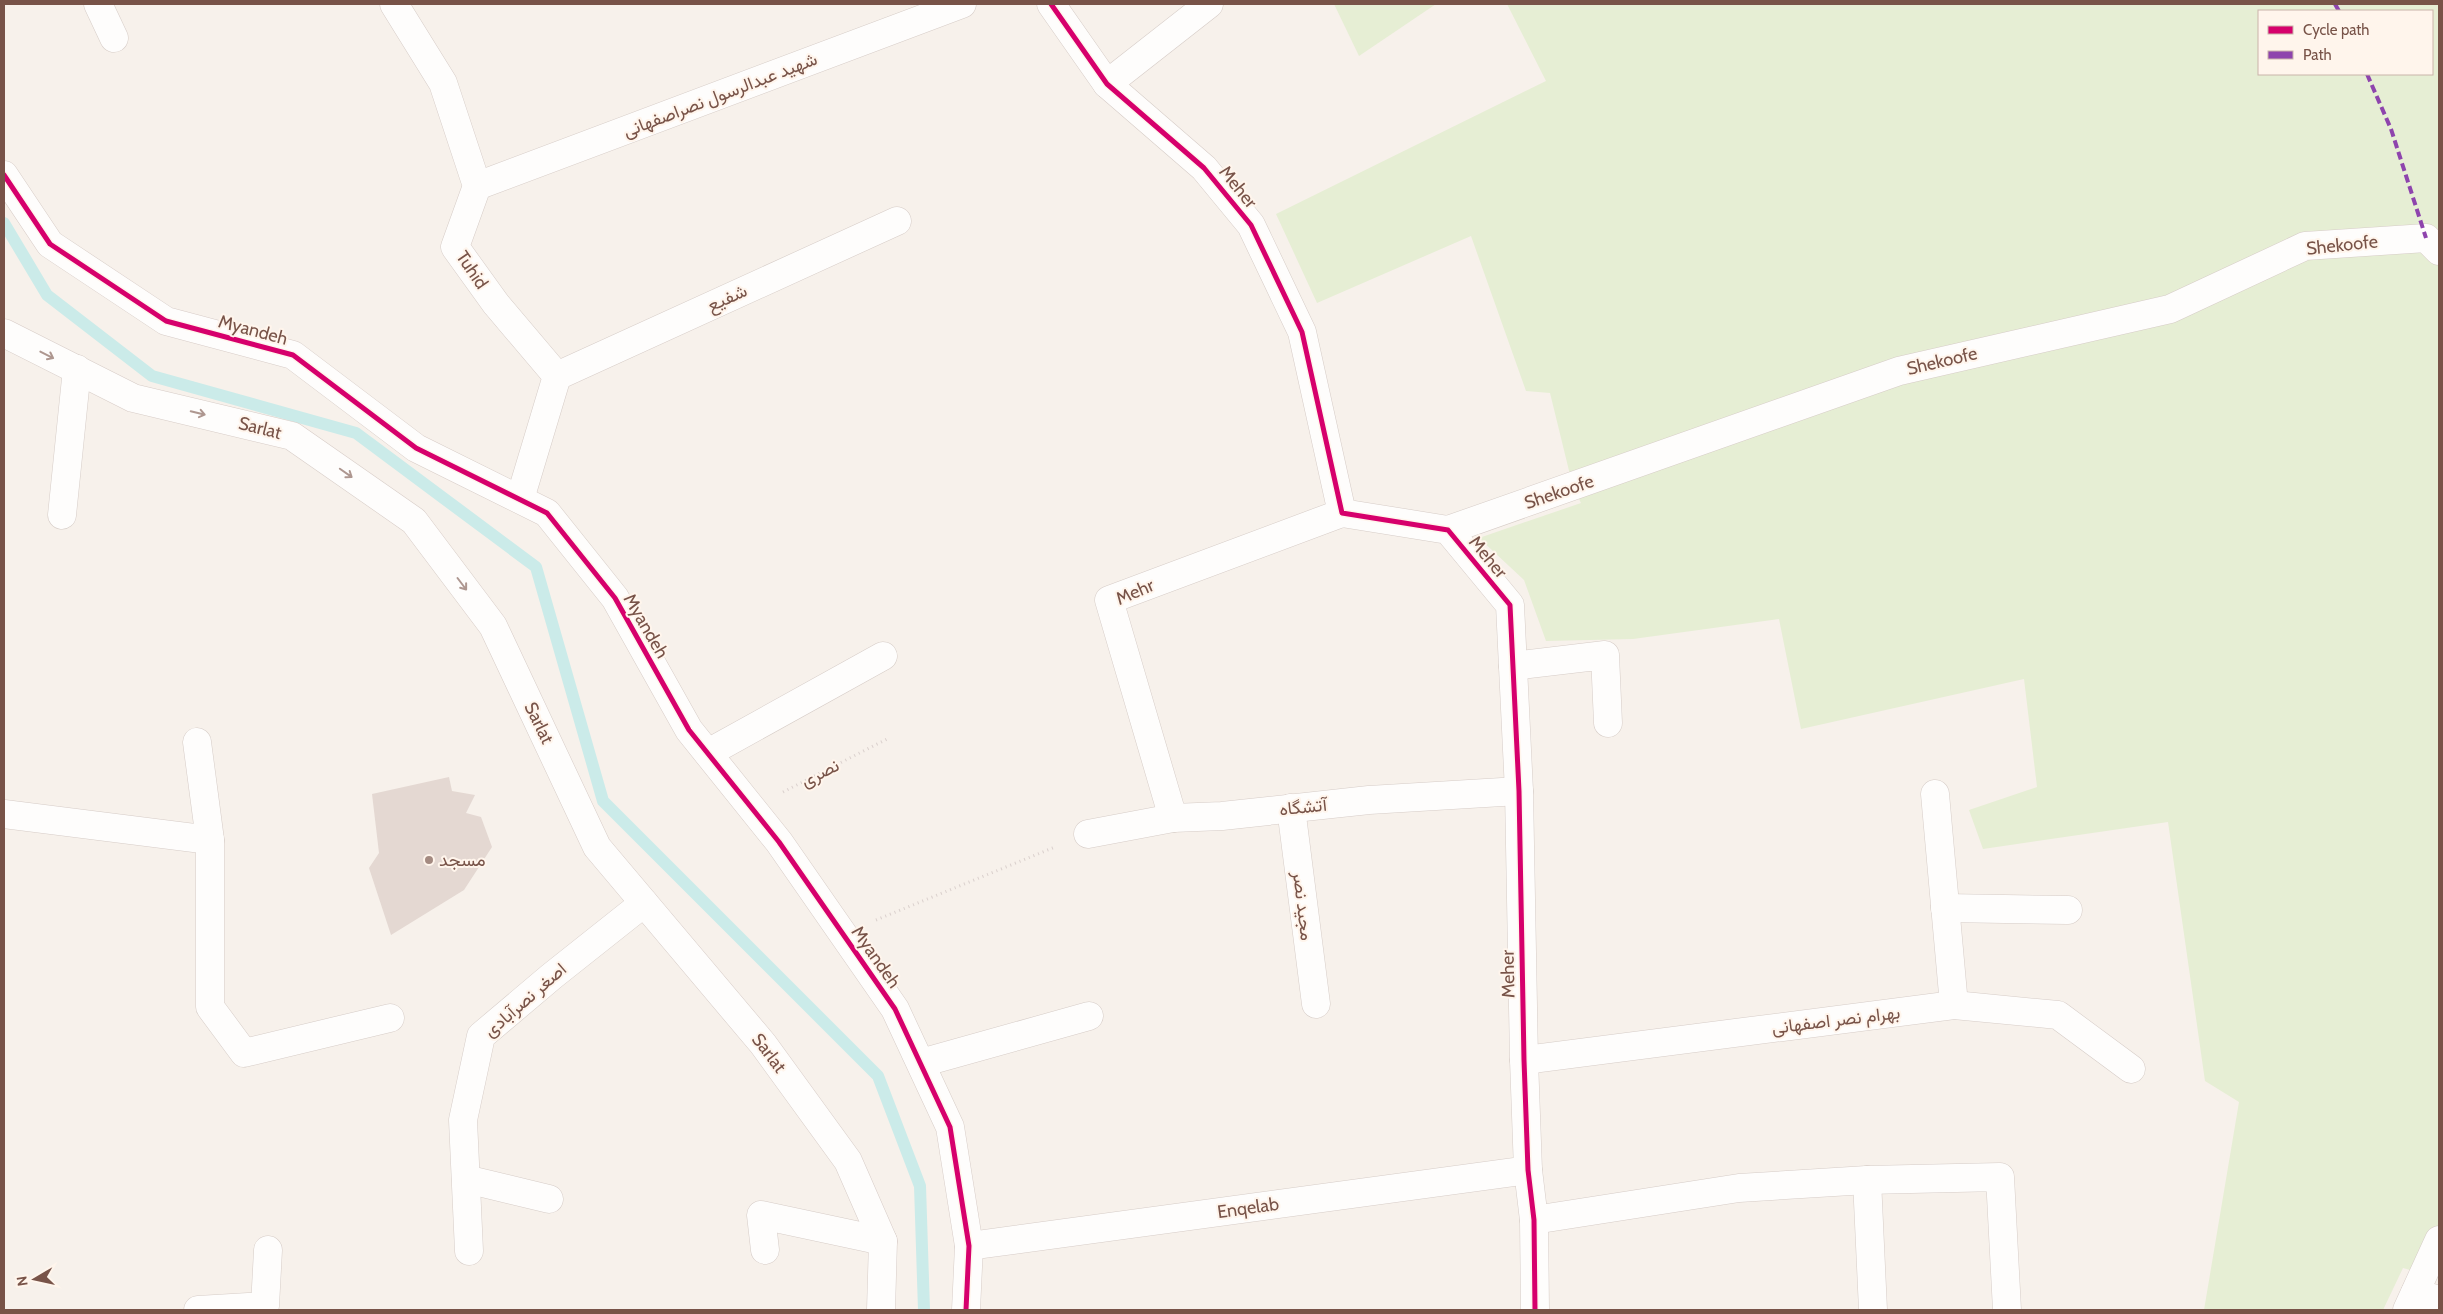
<svg xmlns="http://www.w3.org/2000/svg" width="2443" height="1314" viewBox="0 0 2443 1314" font-family="Cabin,Vazirmatn,sans-serif">
	<style>
		.green { fill: #e6eed4; fill-rule: evenodd }
		.lines { fill: none; stroke-linecap: round; stroke-linejoin: round }
		.stream { stroke: #cbebe9; stroke-width: 12 }
		.building { fill: #e4d8d2 }
		.street-casing { stroke: #d6ccc7; stroke-width: 29 }
		.secondary-casing { stroke: #d7ccc7; stroke-width: 29 }
		.path { stroke: #dad0cd; stroke-width: 3; stroke-dasharray: 1 4; stroke-linecap: butt }
		.street { stroke: #fefdfc; stroke-width: 28 }
		.secondary { stroke: #fefdfc; stroke-width: 28 }
		.quiet { stroke: #8e44ad; stroke-width: 4; stroke-dasharray: 8 4; stroke-linecap: butt }
		.cycleway-casing { stroke: #fff5ec; stroke-width: 8 }
		.cycleway { stroke: #d6006c; stroke-width: 5 }
		.oneway { stroke: #ae9790 }
		.poi-dot { fill: #a48a81; stroke: #fff5ec; stroke-width: 2 }
		.labels { text-anchor: middle; dominant-baseline: central; stroke-width: 4; stroke-linejoin: round; paint-order: stroke }
		.street-label { font-size: 18px; fill: #785348; stroke: #fff5ec }
		.poi-label { font-size: 18px; fill: #785348; stroke: #fff5ec; text-anchor: start }
	</style>
	<rect width="100%" height="100%" fill="#f7f1eb"/>
	<g class="green">
		<path d="M1334 4H1436L1359 56Z"/>
		<path d="M1507 4H2439V1278L2403 1268 2383 1310H2204L2239 1102 2205 1081 2168 822 1983 849 1969 810 2037 787 2024 679 1801 729 1779 619 1633 639 1546 641 1524 580 1479 538 1581 503 1573 487 1550 393 1526 391 1471 236 1317 303 1276 214 1546 81ZM2259 11H2432V74H2259Z"/>
	</g>
	<g class="lines">
		<path class="stream" d="M4 223 47 295 152 376 356 433 536 567 603 801 878 1076 920 1186 924 1310"/>
	</g>
	<path class="building" d="M449 777 452 791 475 795 466 813 481 817 492 847 464 890 391 935 369 868 379 853 372 794Z"/>
	<g class="lines">
		<g class="street-casing">
			<g id="street">
				<path d="M98 4 114 38"/>
				<path d="M394 4 443 83 477 186 455 247 496 304 557 376 520 499"/>
				<path d="M1051 4 1107 84 1204 168 1251 225 1302 332 1342 513 1448 530 1510 605 1519 791 1524 1060 1528 1170 1534 1220 1535 1310"/>
				<path d="M1107 84 1209 4"/>
				<path d="M477 186 962 4"/>
				<path d="M557 376 897 221"/>
				<path d="M62 515 77 369"/>
				<path d="M1448 530 1899 371 2170 309 2305 246 2426 238 2439 251"/>
				<path d="M1513 666 1605 655 1608 723"/>
				<path d="M197 742 210 840V1007L244 1053 390 1018"/>
				<path d="M708 753 883 656"/>
				<path d="M1935 794 1954 1005"/>
				<path d="M1291 808 1316 1004"/>
				<path d="M4 814 210 840"/>
				<path d="M1173 818 1109 600 1342 513"/>
				<path d="M1088 834 1173 818 1222 816 1369 800 1519 791"/>
				<path d="M1945 908 2068 910"/>
				<path d="M1524 1060 1954 1005 2058 1015 2131 1069"/>
				<path d="M921 1063 1089 1016"/>
				<path d="M466 1179 549 1199"/>
				<path d="M1867 1180 1873 1310"/>
				<path d="M1534 1220 1739 1188 1867 1180 2000 1177 2007 1310"/>
				<path d="M969 1246 1528 1170"/>
				<path d="M765 1250 761 1215 883 1241"/>
				<path d="M469 1251 463 1120 481 1036 552 976 644 903"/>
				<path d="M2415 1293 2439 1300"/>
				<path d="M198 1310 265 1306 268 1250"/>
				<path d="M2407 1310 2439 1240"/>
			</g>
		</g>
		<g class="secondary-casing">
			<g id="secondary">
				<path d="M4 175 50 244 166 321 293 355 416 448 547 513 615 598 689 730 779 842 895 1009 950 1127 969 1246 966 1310"/>
				<path d="M4 333 133 398 292 436 414 521 493 626 597 847 763 1044 848 1161 883 1241 881 1310"/>
			</g>
		</g>
		<g class="path">
			<path d="M783 792 889 738"/>
			<path d="M876 920 1055 847"/>
		</g>
		<use href="#street" class="street"/>
		<use href="#secondary" class="secondary"/>
		<g class="quiet">
			<path d="M2335 4 2339 11"/>
			<path d="M2367 74 2391 129 2426 238"/>
		</g>
		<g class="cycleway-casing">
			<g id="cycleway">
				<path d="M1051 4 1107 84 1204 168 1251 225 1302 332 1342 513 1448 530 1510 605 1519 791 1524 1060 1528 1170 1534 1220 1535 1310"/>
				<path d="M4 175 50 244 166 321 293 355 416 448 547 513 615 598 689 730 779 842 895 1009 950 1127 969 1246 966 1310"/>
			</g>
		</g>
		<use href="#cycleway" class="cycleway"/>
	</g>
	<defs><path id="oneway-shaft" d="M-6 0H5M1.5-3L5.5 0L1.5 3" fill="none" stroke-width="1.6" stroke-linecap="round" stroke-linejoin="round" transform="scale(1.25)"/></defs>
	<g class="oneway">
		<use href="#oneway-shaft" transform="translate(47 355) rotate(27)"/>
		<use href="#oneway-shaft" transform="translate(198 413) rotate(14)"/>
		<use href="#oneway-shaft" transform="translate(346 473) rotate(35)"/>
		<use href="#oneway-shaft" transform="translate(462 584) rotate(53)"/>
	</g>
	<circle class="poi-dot" cx="429" cy="860" r="5"/>
	<g class="labels">
		<g class="street-label">
			<text transform="translate(720 95) rotate(-21)">شهید عبدالرسول نصراصفهانی</text>
			<text transform="translate(1238 187) rotate(51)">Meher</text>
			<text transform="translate(2342 245) rotate(-6)">Shekoofe</text>
			<text transform="translate(472 270) rotate(56)">Tuhid</text>
			<text transform="translate(727 298) rotate(-24)">شفیع</text>
			<text transform="translate(253 330) rotate(15)">Myandeh</text>
			<text transform="translate(1942 361) rotate(-13)">Shekoofe</text>
			<text transform="translate(260 428) rotate(14)">Sarlat</text>
			<text transform="translate(1559 492) rotate(-19)">Shekoofe</text>
			<text transform="translate(1488 557) rotate(50)">Meher</text>
			<text transform="translate(1135 592) rotate(-23)">Mehr</text>
			<text transform="translate(646 626) rotate(60)">Myandeh</text>
			<text transform="translate(539 723) rotate(64)">Sarlat</text>
			<text transform="translate(820 773) rotate(-27)">نصری</text>
			<text transform="translate(1303 807) rotate(-6)">آتشگاه</text>
			<text transform="translate(1303 906) rotate(83)">مجید نصر</text>
			<text transform="translate(876 957) rotate(55)">Myandeh</text>
			<text transform="translate(1508 974) rotate(-91)">Meher</text>
			<text transform="translate(525 1000) rotate(-41)">اصغر نصرآبادی</text>
			<text transform="translate(1836 1020) rotate(-7)">بهرام نصر اصفهانی</text>
			<text transform="translate(769 1053) rotate(53)">Sarlat</text>
			<text transform="translate(1248 1208) rotate(-8)">Enqelab</text>
		</g>
		<g class="poi-label">
			<text x="439" y="860">مسجد</text>
		</g>
	</g>
	<rect width="2443" height="1314" fill="none" stroke="#785348" stroke-width="10"/>
	<rect x="2258" y="10" width="175" height="65" fill="#fff5ec" stroke="#c9b4aa"/>
	<rect x="2268" y="26" width="25" height="8" fill="#d6006c" stroke="#c9b4aa"/>
	<text x="2303" y="35" font-size="15" fill="#785348">Cycle path</text>
	<rect x="2268" y="51" width="25" height="8" fill="#8e44ad" stroke="#c9b4aa"/>
	<text x="2303" y="60" font-size="15" fill="#785348">Path</text>
	<g transform="translate(35 1279) rotate(261)" stroke="#fff5ec" stroke-width="4" paint-order="stroke">
	<path d="M0-4L9 19L0 12L-9 19Z" fill="#785348"/>
	<text y="-8" font-size="14" font-weight="bold" text-anchor="middle" fill="#785348">N</text>
	</g>
</svg>
